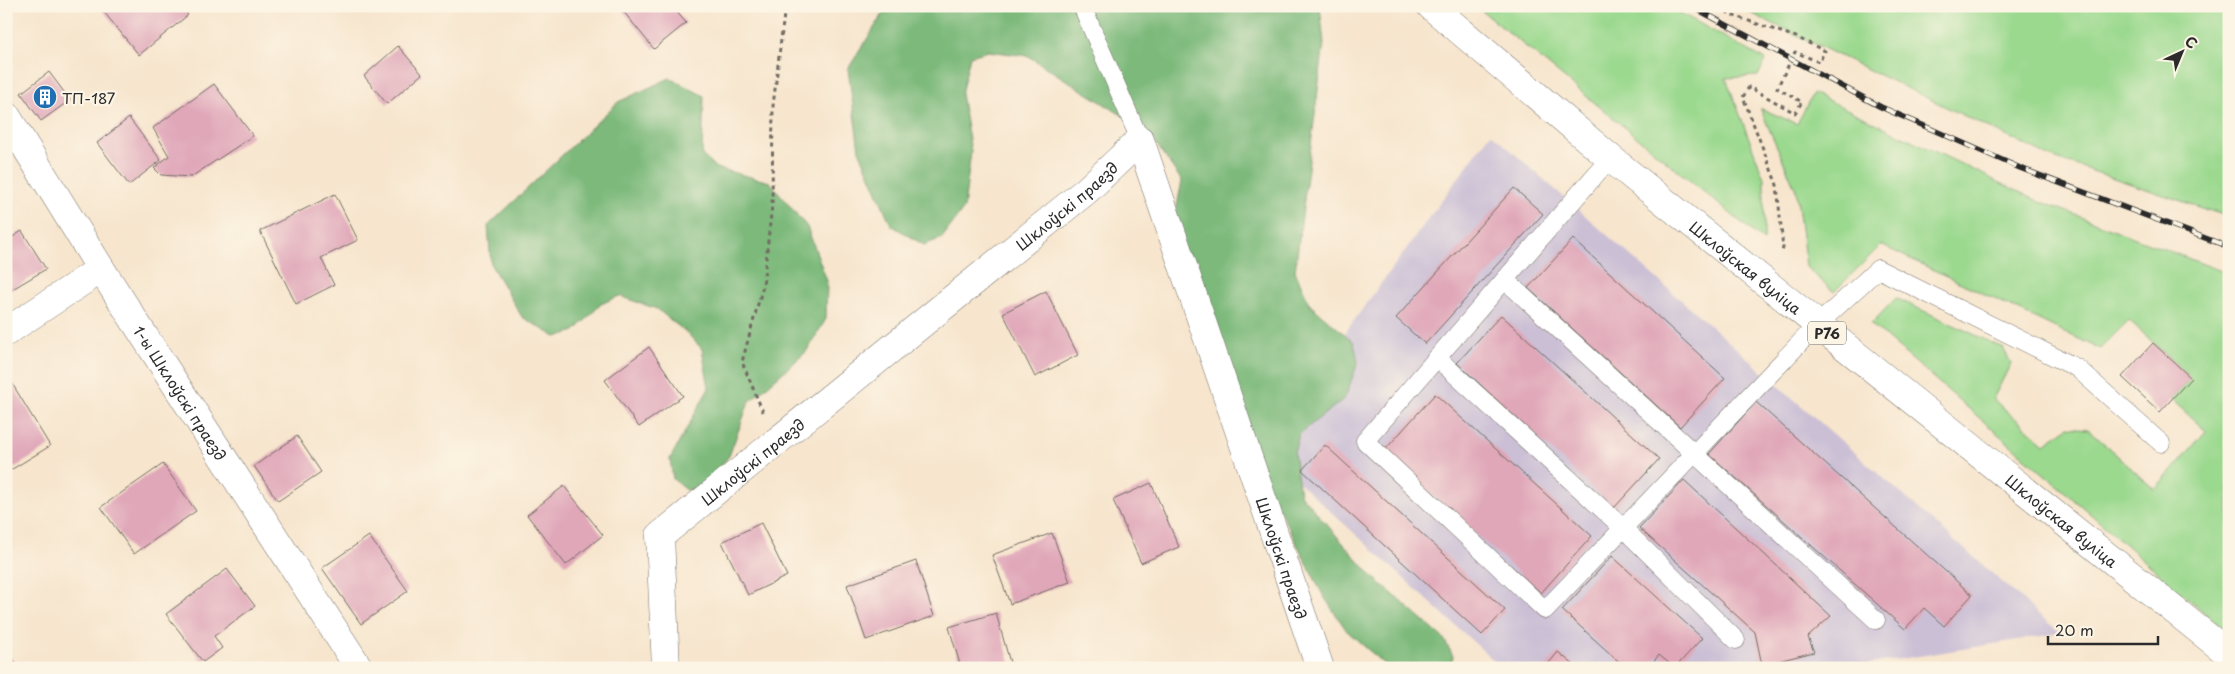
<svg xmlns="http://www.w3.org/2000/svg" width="2235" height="674" viewBox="0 0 2235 674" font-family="'Playpen Sans',sans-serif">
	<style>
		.industrial { fill: #cbbfd5 }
		.green { fill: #9bd98f; stroke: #63825d }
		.forest { fill: #7cb97a; stroke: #547252 }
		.building { fill: #e0a7b9 }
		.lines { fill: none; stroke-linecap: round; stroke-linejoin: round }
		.lane-casing { stroke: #726c64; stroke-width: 19 }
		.street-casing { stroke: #726c64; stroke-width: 29 }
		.primary-casing { stroke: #726c64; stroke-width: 29 }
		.path { stroke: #726c64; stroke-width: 3; stroke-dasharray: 4 4; stroke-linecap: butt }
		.lane { stroke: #fff; stroke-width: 18 }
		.street { stroke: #fff; stroke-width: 28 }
		.primary { stroke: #fff; stroke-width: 28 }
		.rail-casing { stroke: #2b2b2b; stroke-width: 5.5 }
		.rail { stroke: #fcf5e5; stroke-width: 4; stroke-dasharray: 11; stroke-linecap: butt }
		.labels { text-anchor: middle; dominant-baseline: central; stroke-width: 4.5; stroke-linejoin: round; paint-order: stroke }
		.shield { fill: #fcf5e5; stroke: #6a6863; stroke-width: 1 }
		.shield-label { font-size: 14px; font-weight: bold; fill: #2b2b2b }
		.poi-label { font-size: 15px; fill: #2b2b2b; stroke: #fcf5e5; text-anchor: start }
		.street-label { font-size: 15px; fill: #2b2b2b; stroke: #fcf5e5 }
	</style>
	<rect width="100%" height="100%" fill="#fcf5e5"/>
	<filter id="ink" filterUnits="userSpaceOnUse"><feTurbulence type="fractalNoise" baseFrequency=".02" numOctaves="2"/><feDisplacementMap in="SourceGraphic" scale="10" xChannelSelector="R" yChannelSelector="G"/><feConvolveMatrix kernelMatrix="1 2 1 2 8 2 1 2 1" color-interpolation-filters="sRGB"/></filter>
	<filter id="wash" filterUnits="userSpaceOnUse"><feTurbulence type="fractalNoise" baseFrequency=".0096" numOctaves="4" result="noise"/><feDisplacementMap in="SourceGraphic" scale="20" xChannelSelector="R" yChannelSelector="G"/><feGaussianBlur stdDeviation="1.12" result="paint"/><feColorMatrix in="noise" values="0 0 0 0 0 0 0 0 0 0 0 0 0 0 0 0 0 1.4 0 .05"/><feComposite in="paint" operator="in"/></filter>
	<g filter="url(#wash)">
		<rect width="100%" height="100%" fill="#f7e5cd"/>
		<path class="industrial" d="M1491 133 2060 633 1846 668H1502L1261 448Z"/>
		<g class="green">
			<path d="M1476 6H1668L1766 60 1758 76 1726 78 1764 178V241Z"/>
			<path d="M1736 6H2229V217L2048 156Z"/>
			<path d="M1813 93 2034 199 2229 274V634L1871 324 1896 298 2003 348 2011 363 1993 399 2045 444 2068 427 2088 429 2155 490 2206 431 2171 399 2191 378 2129 320 2100 349 1881 245 1834 292 1806 267 1796 190 1760 108 1797 124Z"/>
		</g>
		<g class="forest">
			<path d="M888 6H1320L1324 43 1295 271 1310 305 1354 342 1358 362 1345 398 1299 434 1294 453 1300 494 1371 575 1444 639 1453 656 1450 668H1389L1347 631 1324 597 1213 380 1174 221 1182 181 1147 131 1028 56 988 51 970 56 961 94 971 151 964 208 942 238 924 245 891 225 859 150 848 69Z"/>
			<path d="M670 78 704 96 702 155 716 168 770 182 807 227 827 281 826 319 806 352 749 402 729 456 706 485 688 491 673 479 670 459 709 388 702 349 688 334 657 309 619 296 601 304 575 331 556 337 522 317 491 265 488 226 618 102Z"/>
		</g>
		<g id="blocks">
			<g class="building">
				<path d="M99 6H181L188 15 139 55Z"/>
				<path d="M619 6H672L686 23 654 49Z"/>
				<path d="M398 46 422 74 387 104 364 76Z"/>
				<path d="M49 72 70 100 41 121 21 93Z"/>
				<path d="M214 84 253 136 191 177 161 175 154 168 169 156 153 128Z"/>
				<path d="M129 118 161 160 129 185 97 143Z"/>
				<path d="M1514 188 1543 214 1425 344 1396 318Z"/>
				<path d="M335 194 358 240 321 258 334 285 296 304 260 231Z"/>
				<path d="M22 231 46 269 6 293V241Z"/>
				<path d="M1573 239 1725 378 1680 427 1528 288Z"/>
				<path d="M1046 291 1078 355 1035 377 1003 313Z"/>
				<path d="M1501 315 1659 459 1614 508 1457 363Z"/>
				<path d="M2153 343 2191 378 2160 412 2122 377Z"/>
				<path d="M649 347 683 396 639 427 605 380Z"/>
				<path d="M10 380 50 446 9 471 6 467V382Z"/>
				<path d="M1435 394 1592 536 1541 593 1384 451Z"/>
				<path d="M1756 402 1972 595 1944 626 1924 608 1905 629 1709 454Z"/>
				<path d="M297 436 321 472 278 501 254 466Z"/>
				<path d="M1325 445 1505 610 1482 635 1302 470Z"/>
				<path d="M163 464 196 511 134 554 101 507Z"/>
				<path d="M1684 480 1831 616 1808 637 1814 652 1762 665 1755 632 1639 528Z"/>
				<path d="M1151 483 1179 547 1141 563 1113 500Z"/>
				<path d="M564 486 603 535 566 565 527 515Z"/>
				<path d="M761 523 787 576 748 595 722 542Z"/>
				<path d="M1052 533 1070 582 1010 604 992 555Z"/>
				<path d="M369 536 408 591 361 624 322 568Z"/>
				<path d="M1612 556 1702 638 1675 668 1659 655 1648 668H1626L1562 610Z"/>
				<path d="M916 561 934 616 866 640 847 585Z"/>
				<path d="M227 569 255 606 214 636 222 648 203 662 166 614Z"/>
				<path d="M996 613 1011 666 961 668 949 627Z"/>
				<path d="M6 651 19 668H6Z"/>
				<path d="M1558 652 1575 666 1573 668H1545Z"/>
			</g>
		</g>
	</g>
	<g filter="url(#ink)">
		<use href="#blocks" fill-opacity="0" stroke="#726c64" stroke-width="1"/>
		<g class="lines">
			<g class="lane-casing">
				<g id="lane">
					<path d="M1082 6 1140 140"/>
					<path d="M1610 158 1365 441 1545 610 1817 325 1878 269 2077 368 2161 443"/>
					<path d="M1505 280 1876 620"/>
					<path d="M1437 358 1623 528 1736 640"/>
				</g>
			</g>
			<g class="street-casing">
				<g id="street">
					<path id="s1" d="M6 115 101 269 359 668"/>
					<path d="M6 332 101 269"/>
					<path id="s2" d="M666 668 660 536 1087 190 1140 140 1320 668"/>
				</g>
			</g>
			<g class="primary-casing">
				<g id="primary">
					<path id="s3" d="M1431 6 1610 158 2229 654"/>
				</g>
			</g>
			<g class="path">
				<path d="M1720 6 1731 15 1796 37 1825 51 1819 62 1795 52 1777 88 1802 102 1795 113 1749 87 1743 97 1777 185 1783 248 1781 254"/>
				<path d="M763 412 742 362 763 286 772 205 773 106 785 6"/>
			</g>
			<use href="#lane" class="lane"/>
			<use href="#street" class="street"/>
			<use href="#primary" class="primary"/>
			<g class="rail-casing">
				<path id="rail" d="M1691 6 1881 107 2020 168 2229 247"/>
			</g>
			<use href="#rail" class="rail"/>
		</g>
	</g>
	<defs>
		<g id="building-disc" transform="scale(1.25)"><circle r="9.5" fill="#1f6fb2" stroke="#fcf5e5"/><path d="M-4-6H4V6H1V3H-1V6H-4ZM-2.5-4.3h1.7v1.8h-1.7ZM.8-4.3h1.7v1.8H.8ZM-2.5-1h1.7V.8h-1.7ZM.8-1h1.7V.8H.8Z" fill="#fff"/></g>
	</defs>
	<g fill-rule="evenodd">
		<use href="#building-disc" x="45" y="97"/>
	</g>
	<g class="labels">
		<rect class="shield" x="1808" y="321.5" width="38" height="23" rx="4"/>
		<g class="shield-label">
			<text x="1827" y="333">Р76</text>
		</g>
		<g class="poi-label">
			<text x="62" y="97">ТП-187</text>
		</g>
		<g class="street-label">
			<text stroke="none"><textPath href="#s2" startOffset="656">Шклоўскі праезд</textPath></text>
			<text stroke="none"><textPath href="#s3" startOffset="409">Шклоўская вуліца</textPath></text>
			<text stroke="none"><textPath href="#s1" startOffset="328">1-ы Шклоўскі праезд</textPath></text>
			<text stroke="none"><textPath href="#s2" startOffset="251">Шклоўскі праезд</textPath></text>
			<text stroke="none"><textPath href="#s3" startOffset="814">Шклоўская вуліца</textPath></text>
			<text stroke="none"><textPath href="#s2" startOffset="1196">Шклоўскі праезд</textPath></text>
		</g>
	</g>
	<rect width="2235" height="674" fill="none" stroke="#fcf5e5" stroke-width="25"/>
	<g transform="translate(2182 52) rotate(44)" stroke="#fcf5e5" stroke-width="4" paint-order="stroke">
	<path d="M0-4L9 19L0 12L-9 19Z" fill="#2b2b2b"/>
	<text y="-8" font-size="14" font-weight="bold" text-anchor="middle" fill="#2b2b2b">С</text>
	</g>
	<path d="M2048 636v8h110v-8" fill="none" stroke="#2b2b2b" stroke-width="2.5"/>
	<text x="2055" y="636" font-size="15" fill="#2b2b2b" stroke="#fcf5e5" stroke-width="4" paint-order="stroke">20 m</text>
</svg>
